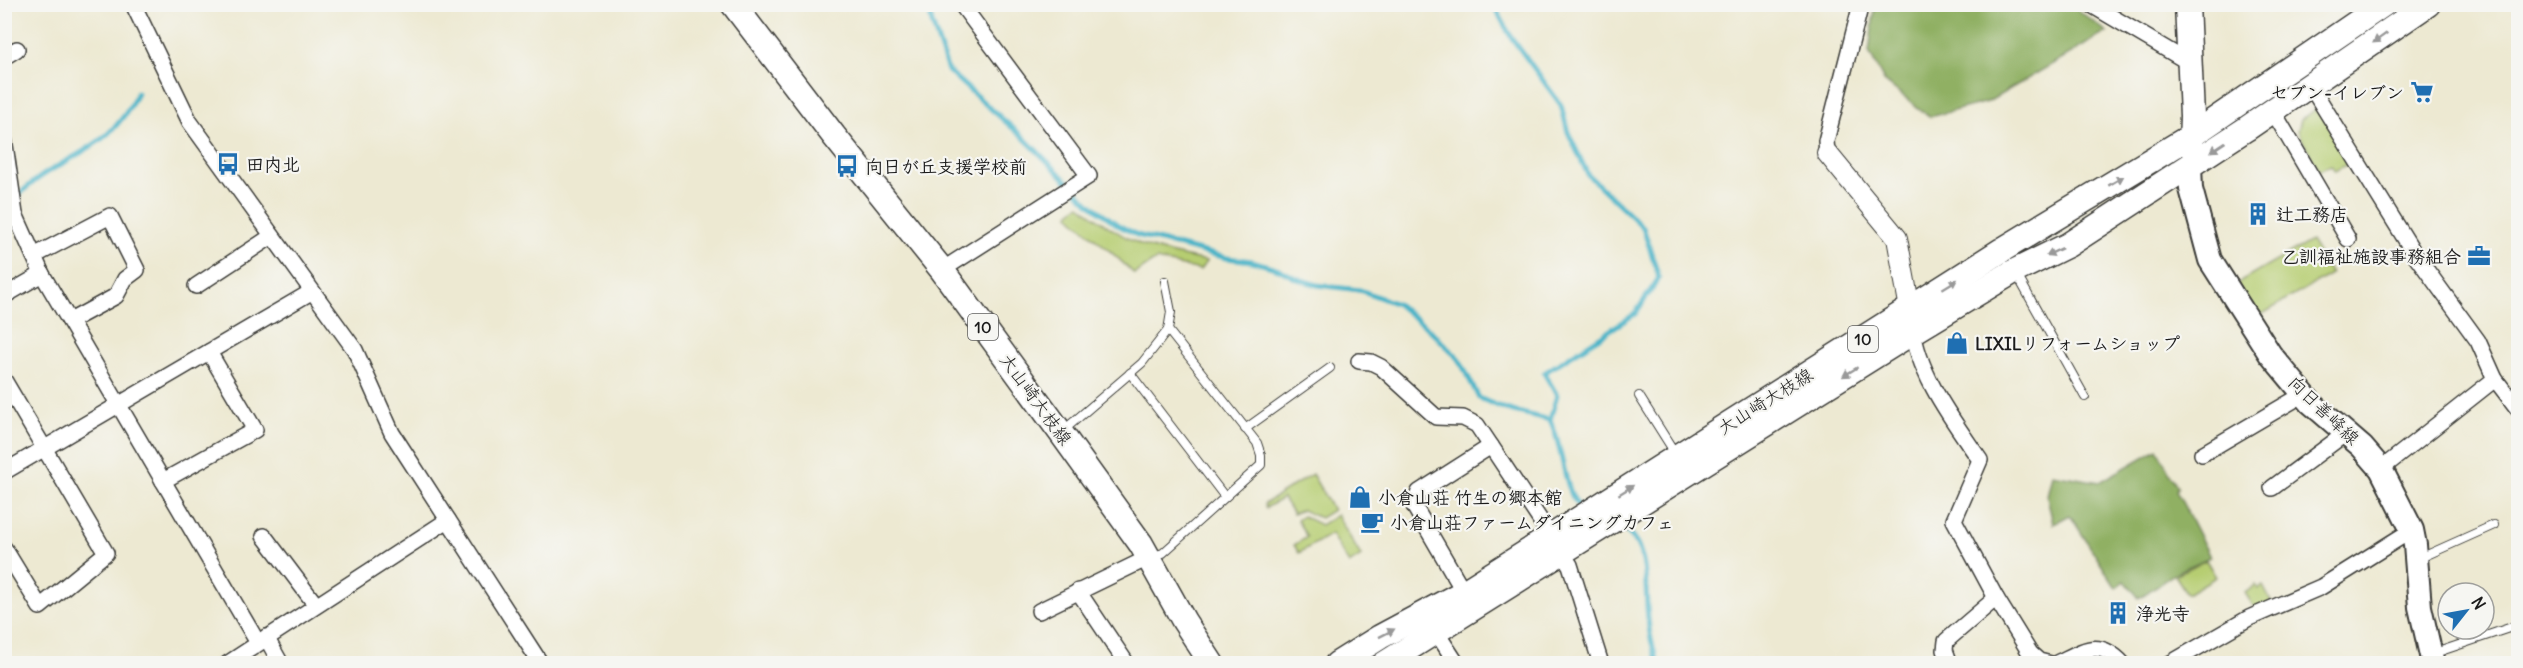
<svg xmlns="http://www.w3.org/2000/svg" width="2523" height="668" viewBox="0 0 2523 668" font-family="Delius,'Klee One',sans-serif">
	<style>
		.green { fill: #b6cd71; stroke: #697446; stroke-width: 1.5 }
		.forest { fill: #90b063; stroke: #566640; stroke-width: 1.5 }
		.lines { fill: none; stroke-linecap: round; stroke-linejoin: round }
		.stream { stroke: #4ab4c8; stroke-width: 5 }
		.service-casing { stroke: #3b3b37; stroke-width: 10 }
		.minor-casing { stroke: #3b3b37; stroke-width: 18 }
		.tertiary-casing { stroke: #3b3b37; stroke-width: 22 }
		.secondary-casing { stroke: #3b3b37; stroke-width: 26 }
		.primary-casing { stroke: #3b3b37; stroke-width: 27 }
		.service { stroke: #fff; stroke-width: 8 }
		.minor { stroke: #fff; stroke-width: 15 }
		.tertiary { stroke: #fff; stroke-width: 20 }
		.secondary { stroke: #fff; stroke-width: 22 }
		.primary { stroke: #fff; stroke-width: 24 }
		.oneway { fill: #999 }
		.labels { text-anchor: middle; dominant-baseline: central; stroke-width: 4.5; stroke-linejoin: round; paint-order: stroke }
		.shield { fill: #f6f6f2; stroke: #5d5d5c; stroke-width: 1.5 }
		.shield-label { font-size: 16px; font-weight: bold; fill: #1c1c1c }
		.poi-label { font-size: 18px; font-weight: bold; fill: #1c1c1c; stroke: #f6f6f2; text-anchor: start }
		.street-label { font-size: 18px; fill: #1c1c1c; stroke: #f6f6f2 }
	</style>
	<rect width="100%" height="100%" fill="#f6f6f2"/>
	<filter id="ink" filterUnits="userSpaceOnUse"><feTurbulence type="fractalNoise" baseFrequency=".0167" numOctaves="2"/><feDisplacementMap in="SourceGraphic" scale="12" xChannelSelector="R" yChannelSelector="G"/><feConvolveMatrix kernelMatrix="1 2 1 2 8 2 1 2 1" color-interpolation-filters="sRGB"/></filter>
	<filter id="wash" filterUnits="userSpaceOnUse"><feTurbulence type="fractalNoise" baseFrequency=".008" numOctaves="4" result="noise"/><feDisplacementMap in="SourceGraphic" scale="24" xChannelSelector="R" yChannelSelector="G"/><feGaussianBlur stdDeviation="1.35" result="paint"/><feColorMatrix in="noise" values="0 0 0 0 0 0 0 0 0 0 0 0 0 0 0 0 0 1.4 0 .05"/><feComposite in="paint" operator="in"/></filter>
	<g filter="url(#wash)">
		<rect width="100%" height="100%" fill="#ede9d2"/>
		<g class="green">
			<path d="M2315 110 2327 117 2351 162 2335 171 2331 165 2319 171 2298 131 2301 119Z"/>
			<path d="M1080 205C1128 244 1147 250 1207 261L1200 270 1156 260 1134 274C1114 252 1090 236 1069 215L1071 211Z"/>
			<path d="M2311 241 2331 274 2254 319 2233 286Z"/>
			<path d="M1312 474 1333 510 1320 518 1302 510 1293 514 1283 498 1266 508 1264 504Z"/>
			<path d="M1337 515 1361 556 1349 564 1331 534 1299 553 1294 545 1307 537 1297 520 1303 516 1321 525Z"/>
			<path d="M2206 560 2216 577 2187 594 2175 575Z"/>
			<path d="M2256 585 2258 589 2263 586 2273 605 2261 609 2254 607 2245 593Z"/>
		</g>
		<g class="forest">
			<path d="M1875 5H2071L2107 32 1988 102 1930 117 1884 81 1869 52Z"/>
			<path d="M2157 449 2178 488 2176 490 2210 557 2177 572 2139 598 2125 581 2116 588 2070 515 2053 524 2047 496 2052 474 2100 482Z"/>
		</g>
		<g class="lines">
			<g class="stream">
				<path d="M928 4 932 23 948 71 1023 137 1089 203 1118 225 1137 235 1227 258 1252 261 1279 269 1295 278 1317 285 1360 290 1397 304 1431 331 1459 359 1479 398 1505 409 1550 420C1563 444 1563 495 1582 509"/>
				<path d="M1493 4 1511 37 1561 105 1568 132 1588 175 1643 227 1659 278 1635 314 1544 373 1557 395 1550 420"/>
				<path d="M17 197C59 153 110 155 137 93"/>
				<path d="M1617 525C1652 543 1644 586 1648 618 1649 633 1653 649 1658 664"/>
			</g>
		</g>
	</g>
	<g filter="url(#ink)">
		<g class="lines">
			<g class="service-casing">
				<g id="service">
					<path d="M2017 275 2085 397"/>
					<path d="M1130 373 1225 497"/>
					<path d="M1639 396 1675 453"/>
					<path d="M1245 429 1330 368"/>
					<path d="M1064 430 1142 363 1168 330"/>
					<path d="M1150 557 1163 553 1261 465V455L1257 443 1168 330 1171 312 1165 281"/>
					<path d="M2418 559 2494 525"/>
					<path d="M2432 654 2518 625"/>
				</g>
			</g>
			<g class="minor-casing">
				<g id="minor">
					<path d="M133 4 190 122 355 350 392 433 541 664"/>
					<path d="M2090 4 2188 62"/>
					<path d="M4 57 17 49"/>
					<path d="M2310 85 2414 253 2478 341 2495 379 2518 409"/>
					<path d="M2273 111 2348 239"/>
					<path d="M4 138 15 214 42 274 258 643"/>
					<path d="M1827 153 1826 141 1861 4"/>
					<path d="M34 256 110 216 137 270 125 279 116 296 70 321"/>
					<path d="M942 270 1089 176 961 4"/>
					<path d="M196 286 272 236"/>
					<path d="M4 296 42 274"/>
					<path d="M1912 325C1918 375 1952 419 1980 460L1954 520 1996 598 2030 653 2039 661 2051 664"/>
					<path d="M1359 361 1371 362 1381 367 1436 417 1463 418 1477 425 1491 446"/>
					<path d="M4 380 106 553 40 607 4 548"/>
					<path d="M2202 454 2304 394"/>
					<path d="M2381 469 2495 379"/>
					<path d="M4 472 311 292"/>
					<path d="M163 481 255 430 209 352"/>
					<path d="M2272 488 2346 433"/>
					<path d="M264 536 316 605"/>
					<path d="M1078 591 1127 664"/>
					<path d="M1464 592 1414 506 1419 492 1491 446 1570 565 1601 664"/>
					<path d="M1039 611 1150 557"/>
					<path d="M1431 624 1457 664"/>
					<path d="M266 637 281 664"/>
					<path d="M227 664 448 520"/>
					<path d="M1950 664 1945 650 1946 641 1996 598"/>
					<path d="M2055 664C2083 651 2098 637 2123 664"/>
					<path d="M2169 664 2249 618 2321 587 2412 530"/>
				</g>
			</g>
			<g class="tertiary-casing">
				<path id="tertiary" d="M1827 153 1897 238 1910 309"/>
			</g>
			<g class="secondary-casing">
				<path id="secondary" d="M2190 166 2191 189 2210 260 2270 354 2311 403 2362 447 2381 469 2412 530 2415 545 2420 607 2433 664"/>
			</g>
			<g class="primary-casing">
				<g id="primary">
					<path d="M733 4 834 136 942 270 1061 433 1141 544 1184 621 1212 664"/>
					<path d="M2187 4 2192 116 2191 146"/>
					<path d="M1337 664 1380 637 1464 592 2002 250 2191 136 2384 4"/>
					<path d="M1384 664 1913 332 2011 273 2068 245 2246 129 2428 4"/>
				</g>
			</g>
			<use href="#service" class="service"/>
			<use href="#minor" class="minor"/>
			<use href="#tertiary" class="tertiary"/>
			<use href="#secondary" class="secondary"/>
			<use href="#primary" class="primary"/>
		</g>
		<defs><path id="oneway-solid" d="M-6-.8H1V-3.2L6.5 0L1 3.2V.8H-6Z" transform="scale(1.5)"/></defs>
		<g class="oneway">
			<use href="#oneway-solid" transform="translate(2380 38) rotate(145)"/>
			<use href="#oneway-solid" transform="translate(2218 147) rotate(146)"/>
			<use href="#oneway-solid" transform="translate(2116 181) rotate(-31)"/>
			<use href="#oneway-solid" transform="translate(2054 252) rotate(155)"/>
			<use href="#oneway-solid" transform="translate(1950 284) rotate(-32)"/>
			<use href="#oneway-solid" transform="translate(1850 372) rotate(148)"/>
			<use href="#oneway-solid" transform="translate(1626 490) rotate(-32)"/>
			<use href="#oneway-solid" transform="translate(1387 633) rotate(-27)"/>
		</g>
	</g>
	<defs>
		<g id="supermarket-bare" transform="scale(1.8)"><path d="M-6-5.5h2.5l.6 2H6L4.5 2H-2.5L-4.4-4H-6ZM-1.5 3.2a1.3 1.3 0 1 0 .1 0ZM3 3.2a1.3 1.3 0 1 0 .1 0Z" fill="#1f6fb2" stroke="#f6f6f2" stroke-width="2.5" paint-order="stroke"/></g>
		<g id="bus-bare" transform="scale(1.8)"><path d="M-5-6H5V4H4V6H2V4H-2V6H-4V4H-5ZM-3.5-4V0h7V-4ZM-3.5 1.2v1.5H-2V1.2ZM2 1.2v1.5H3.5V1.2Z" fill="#1f6fb2" stroke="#f6f6f2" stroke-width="2.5" paint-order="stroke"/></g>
		<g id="building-bare" transform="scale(1.8)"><path d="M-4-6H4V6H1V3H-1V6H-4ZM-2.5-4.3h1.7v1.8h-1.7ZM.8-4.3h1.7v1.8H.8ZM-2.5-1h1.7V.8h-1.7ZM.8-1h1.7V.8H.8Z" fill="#1f6fb2" stroke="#f6f6f2" stroke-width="2.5" paint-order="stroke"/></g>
		<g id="office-bare" transform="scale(1.8)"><path d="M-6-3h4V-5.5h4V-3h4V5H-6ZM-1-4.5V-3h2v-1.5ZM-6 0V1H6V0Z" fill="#1f6fb2" stroke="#f6f6f2" stroke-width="2.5" paint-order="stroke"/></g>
		<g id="shop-bare" transform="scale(1.8)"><path d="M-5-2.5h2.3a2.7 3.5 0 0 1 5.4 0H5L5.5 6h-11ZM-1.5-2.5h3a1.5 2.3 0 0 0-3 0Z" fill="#1f6fb2" stroke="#f6f6f2" stroke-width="2.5" paint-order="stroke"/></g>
		<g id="cafe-bare" transform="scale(1.8)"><path d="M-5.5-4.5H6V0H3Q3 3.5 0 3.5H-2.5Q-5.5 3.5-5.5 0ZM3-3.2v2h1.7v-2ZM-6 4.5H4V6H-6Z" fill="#1f6fb2" stroke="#f6f6f2" stroke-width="2.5" paint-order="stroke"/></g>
	</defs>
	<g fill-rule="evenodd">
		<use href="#supermarket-bare" x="2422" y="92"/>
		<use href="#bus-bare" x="228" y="164"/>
		<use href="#bus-bare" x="847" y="166"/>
		<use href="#building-bare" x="2258" y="214"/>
		<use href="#office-bare" x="2479" y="256"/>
		<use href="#shop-bare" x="1957" y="343"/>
		<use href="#shop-bare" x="1360" y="497"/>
		<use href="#cafe-bare" x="1372" y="522"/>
		<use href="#building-bare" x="2118" y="613"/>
	</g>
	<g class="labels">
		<g class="shield">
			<rect x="968" y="314" width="30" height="26" rx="4.5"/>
			<rect x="1848" y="326" width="30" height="26" rx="4.5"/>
		</g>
		<g class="shield-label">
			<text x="983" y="327">10</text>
			<text x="1863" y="339">10</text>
		</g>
		<g class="poi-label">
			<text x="2404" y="92" text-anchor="end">セブン-イレブン</text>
			<text x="246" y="164">田内北</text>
			<text x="865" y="166">向日が丘支援学校前</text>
			<text x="2276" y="214">辻工務店</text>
			<text x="2461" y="256" text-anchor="end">乙訓福祉施設事務組合</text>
			<text x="1975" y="343">LIXILリフォームショップ</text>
			<text x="1378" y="497">小倉山荘 竹生の郷本館</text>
			<text x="1390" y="522">小倉山荘ファームダイニングカフェ</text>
			<text x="2136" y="613">浄光寺</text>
		</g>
		<g class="street-label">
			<text transform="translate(1036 399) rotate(54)">大山崎大枝線</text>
			<text transform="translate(1765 401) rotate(-32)">大山崎大枝線</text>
			<text transform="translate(2324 410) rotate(44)">向日善峰線</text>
		</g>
	</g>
	<rect width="2523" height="668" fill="none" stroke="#f6f6f2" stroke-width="24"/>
	<g transform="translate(2466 611) rotate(59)"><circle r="28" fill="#f6f6f2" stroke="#9f9f9c" stroke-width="1.5"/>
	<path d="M0-4.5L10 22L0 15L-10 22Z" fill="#1f6fb2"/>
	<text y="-9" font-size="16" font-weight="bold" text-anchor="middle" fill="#1c1c1c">N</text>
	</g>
</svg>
